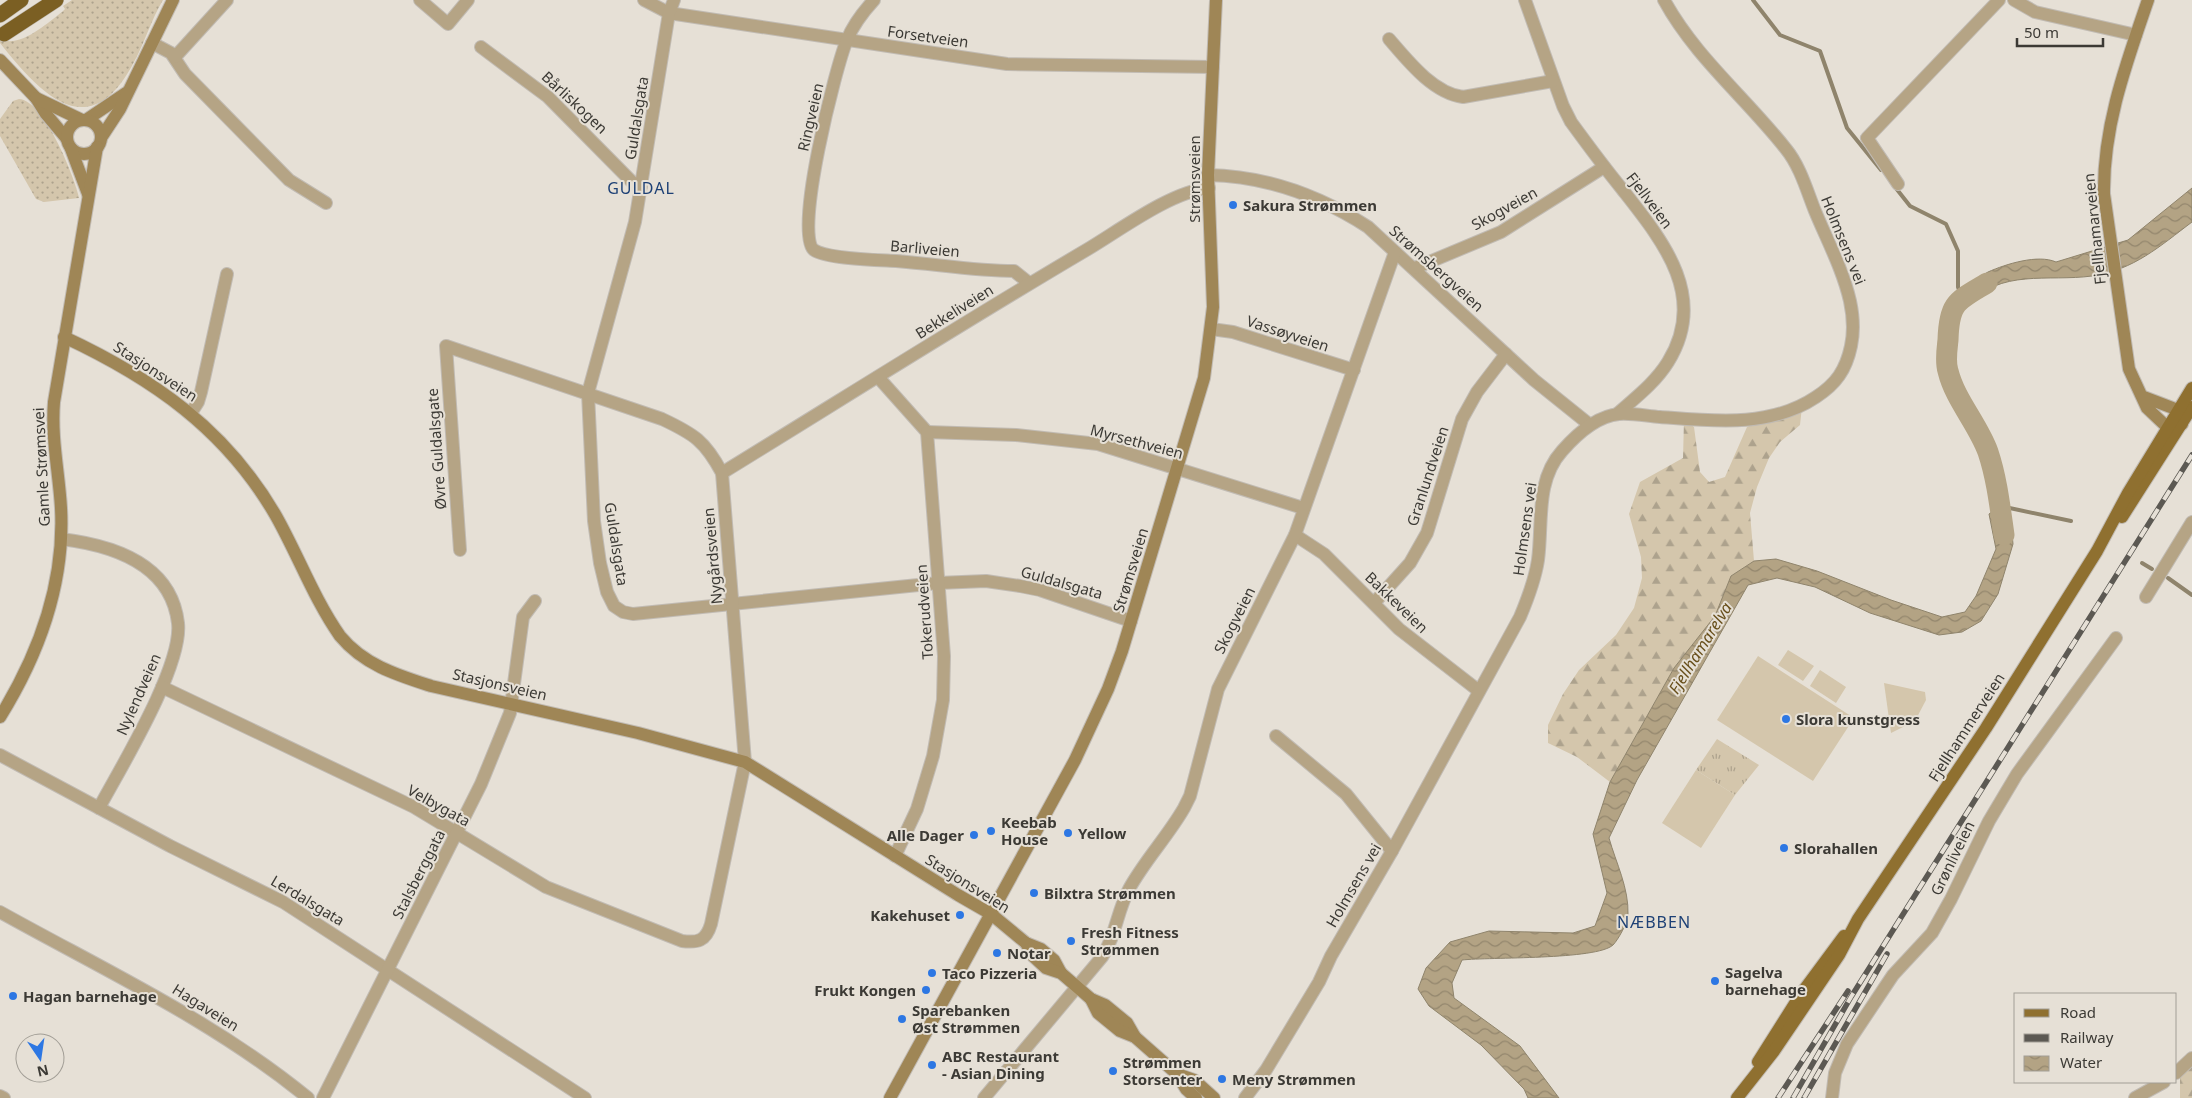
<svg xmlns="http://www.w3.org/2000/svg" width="2192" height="1098" viewBox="0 0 2192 1098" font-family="'Noto Sans',sans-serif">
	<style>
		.grass { fill: url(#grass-dots) }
		.forest { fill: url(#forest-firs) }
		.park { fill: url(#park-tufts) }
		.pitch { fill: #d4c6ac }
		.water { fill: url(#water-waves); stroke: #8f846c }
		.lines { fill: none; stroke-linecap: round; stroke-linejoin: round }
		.stream { stroke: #8f846c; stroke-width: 4 }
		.river { stroke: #b3a384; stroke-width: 21 }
		.minor-casing { stroke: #c1bbb3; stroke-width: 14 }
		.secondary-casing { stroke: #c1bbb3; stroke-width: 14 }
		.primary-casing { stroke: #c1bbb3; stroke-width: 14 }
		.motorway-casing { stroke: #c1bbb3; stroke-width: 16 }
		.minor { stroke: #b5a485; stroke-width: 12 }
		.secondary { stroke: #9f8656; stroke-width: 12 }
		.primary { stroke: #8f7030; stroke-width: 12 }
		.motorway { stroke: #7b5f23; stroke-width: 15 }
		.rail-casing { stroke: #5c5953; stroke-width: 5.5 }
		.rail { stroke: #e6e0d6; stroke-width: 4; stroke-dasharray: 11; stroke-linecap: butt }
		.poi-dot { fill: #2d77e3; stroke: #e6e0d6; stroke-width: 2 }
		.labels { text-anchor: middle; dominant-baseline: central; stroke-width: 4; stroke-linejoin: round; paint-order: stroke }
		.street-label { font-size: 15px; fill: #3c3a35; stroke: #e6e0d6 }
		.poi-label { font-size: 15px; font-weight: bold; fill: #3c3a35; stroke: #e6e0d6; text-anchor: start }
		.neighbourhood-label { font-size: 16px; letter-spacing: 1px; fill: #1d4075; stroke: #e6e0d6 }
		.water-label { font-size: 16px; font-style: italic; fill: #684f1b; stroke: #e6e0d6 }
	</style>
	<defs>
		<pattern id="grass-dots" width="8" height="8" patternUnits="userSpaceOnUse" patternTransform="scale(1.25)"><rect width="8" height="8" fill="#d4c6ac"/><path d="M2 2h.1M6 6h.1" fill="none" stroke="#ada28d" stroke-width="1.8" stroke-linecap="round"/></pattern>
		<pattern id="forest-firs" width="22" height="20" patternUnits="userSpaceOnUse" patternTransform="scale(1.25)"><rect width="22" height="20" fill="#d4c6ac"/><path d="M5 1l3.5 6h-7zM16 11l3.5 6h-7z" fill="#ada28d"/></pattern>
		<pattern id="park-tufts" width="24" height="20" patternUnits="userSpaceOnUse" patternTransform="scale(1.25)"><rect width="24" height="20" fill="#d4c6ac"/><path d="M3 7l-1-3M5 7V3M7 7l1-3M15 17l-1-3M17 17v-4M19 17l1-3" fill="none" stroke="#ada28d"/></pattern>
		<pattern id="water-waves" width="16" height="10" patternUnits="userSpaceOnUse" patternTransform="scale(1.25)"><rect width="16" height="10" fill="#b3a384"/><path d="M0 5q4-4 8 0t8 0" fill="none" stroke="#93866d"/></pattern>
	</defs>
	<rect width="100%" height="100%" fill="#e6e0d6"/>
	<g class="grass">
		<path d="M72 0H163C151 20 145 42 134 62 90 147 41 95 0 43V39C20 49 47 23 62 12L65 9 63 6Z"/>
		<path d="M19 99C44 100 74 176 79 198L44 202 36 199 0 136V119L13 101Z"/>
	</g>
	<g class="forest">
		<path d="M1803 398 1800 425 1780 442 1769 458 1757 487 1750 513 1754 561 1731 576 1715 616 1674 668 1610 782 1577 757 1548 743V725L1563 694 1579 670 1616 635 1634 608 1642 578 1641 557 1629 514 1640 482 1683 458 1684 420 1694 427 1700 472 1709 482 1725 477 1747 427Z"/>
		<path d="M2192 1059V1098H2180V1074Z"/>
	</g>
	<path class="park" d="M1717 739 1759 765 1735 795 1696 770Z"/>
	<g class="pitch">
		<path d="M1788 650 1814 666 1803 681 1778 665Z"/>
		<path d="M1758 656 1854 718 1813 781 1717 720Z"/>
		<path d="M1820 670 1846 687 1836 703 1810 686Z"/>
		<path d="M1884 683 1925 692 1926 700 1915 721 1891 733Z"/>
		<path d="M1696 770 1735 795 1701 848 1662 823Z"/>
	</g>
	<g class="water">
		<path d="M2192 188V222C2160 246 2134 270 2092 276 2048 282 2000 268 1967 306L1960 289C1970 284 1979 277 1988 272 2006 264 2038 254 2056 262L2128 240Z"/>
		<path d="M2000 506 2011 522 2013 544 1998 594 1981 621 1962 632 1939 635 1870 613 1815 587 1777 578 1748 585 1637 780 1609 838C1616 863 1629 888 1628 915 1628 922 1618 940 1613 945 1597 960 1489 957 1462 960L1452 983 1454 998 1520 1046 1559 1098H1528L1524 1089 1481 1045 1429 1006 1418 989 1426 968 1450 942 1489 931 1573 933 1595 926 1607 893 1593 834 1610 782 1674 668 1715 616 1731 576 1754 561 1776 559 1817 571 1891 600 1942 617 1965 612 1976 596 1996 549 1989 514Z"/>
	</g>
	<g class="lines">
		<g class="stream">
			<path d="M1753 0 1780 35 1820 51 1847 128 1881 170"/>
			<path d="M1895 187 1910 206 1946 224 1958 251V287L1962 298"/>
			<path d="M2000 506 2071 521"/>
			<path d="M2142 563 2152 569"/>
			<path d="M2168 578 2192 595"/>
		</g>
		<path class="river" d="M1987 283C1957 301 1949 302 1948 340 1947 349 1945 362 1948 371 1955 400 1978 424 1988 452 1997 479 2000 507 2004 535"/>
		<g class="minor-casing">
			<g id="minor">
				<path d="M420 0 448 24 468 0"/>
				<path d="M644 0 669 13 1007 64 1213 67"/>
				<path d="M674 0 669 13 635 222 588 393 594 521 600 563 607 592 614 606 623 612 633 614 938 583 986 581 1020 586 1040 590 1131 621"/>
				<path d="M874 0C863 12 853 25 847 40 836 65 793 236 814 250 827 259 879 260 896 261 936 264 974 271 1014 271L1029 283"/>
				<path d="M1525 0 1563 106 1571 122C1587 144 1604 167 1622 189 1662 240 1709 296 1668 362 1655 383 1635 398 1617 414"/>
				<path d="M2014 0 2035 12 2136 35"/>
				<path d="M1389 39C1408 61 1433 93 1463 97L1553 81"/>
				<path d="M152 43 171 53 185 74 289 180 326 203"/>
				<path d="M481 47 548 97 634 184 641 186"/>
				<path d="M175 57 227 0"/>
				<path d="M1208 175C1265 176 1320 196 1368 227L1534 380 1590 425"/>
				<path d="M1898 184 1867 138 1999 0"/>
				<path d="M1415 268 1501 232 1604 167"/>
				<path d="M1211 329 1233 332 1354 370"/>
				<path d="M878 377 927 432 944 656 943 700 933 756 917 809 895 856"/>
				<path d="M191 413 198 402 201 392 227 274"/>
				<path d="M927 432 1016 435 1098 444 1303 508"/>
				<path d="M722 473C844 398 964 322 1088 249 1120 230 1172 191 1209 188"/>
				<path d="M1295 535 1324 554 1399 629 1479 691"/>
				<path d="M61 539C111 545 171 563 178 623 183 666 121 767 99 808"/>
				<path d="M2146 597 2192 522"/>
				<path d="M1374 603 1410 563 1427 533 1462 419 1477 392 1506 354"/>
				<path d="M162 687 414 807 546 887 682 941C698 943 706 941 711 924L745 762 722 473C705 441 694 434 662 419L446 346 460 550"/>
				<path d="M1276 736 1346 794 1392 851"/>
				<path d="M0 755 170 846 283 902 585 1098"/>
				<path d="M0 912C106 971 214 1021 308 1098"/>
				<path d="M2176 1073 2192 1058"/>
				<path d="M0 1096 4 1098"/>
				<path d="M323 1098 481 784 510 713 523 617 535 601"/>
				<path d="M984 1098 1102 957C1116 936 1117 911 1129 889 1145 860 1168 836 1184 808L1190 796 1218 689 1295 535 1395 252"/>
				<path d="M1245 1098 1266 1070 1319 982 1331 956 1392 851 1520 617C1528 598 1535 580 1538 560 1543 523 1535 481 1562 451 1576 435 1597 416 1619 414 1632 413 1647 416 1660 417 1713 421 1770 428 1816 397 1836 384 1846 370 1851 346 1854 332 1853 315 1850 301 1843 270 1827 240 1815 211 1807 191 1800 166 1786 149 1746 98 1695 57 1664 0"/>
				<path d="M1832 1098 1835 1073 1847 1044 1893 975 1932 933 1951 899 1989 821 2017 774 2116 638"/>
				<path d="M2135 1098 2164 1082"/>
			</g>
		</g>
		<g class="secondary-casing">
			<g id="secondary">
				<path d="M0 60 36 98 46 114 67 139"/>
				<path d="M36 98 82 120"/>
				<path d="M86 120 126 93"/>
				<circle cx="84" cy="137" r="17"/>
				<path d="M101 138 120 109 173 0"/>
				<path d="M71 149 88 194"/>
				<path d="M64 337C152 378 226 429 276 516 298 555 314 599 340 636 364 665 397 675 431 686L638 733 745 762 958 895 991 914 1026 943 1041 949 1054 960 1061 973"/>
				<path d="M2144 397 2178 410 2182 424 2167 427 2147 408 2129 369 2104 194C2103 126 2126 64 2148 0"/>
				<path d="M0 717C39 654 65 583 61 508 59 473 51 438 54 402L97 147"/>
				<path d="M1026 943 1033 956 1046 968 1061 973 1091 999 1105 1005 1127 1023 1135 1037"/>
				<path d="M1091 999 1098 1013 1120 1031 1135 1037 1177 1074 1194 1080 1214 1098"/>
				<path d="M1177 1074 1186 1089 1196 1098"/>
				<path d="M890 1098 1075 760 1108 689 1122 651 1204 378 1213 307 1208 175 1216 0"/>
			</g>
		</g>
		<g class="primary-casing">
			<g id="primary">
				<path d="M2122 517 2192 407"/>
				<path d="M1758 1062 1801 994 1844 936"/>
				<path d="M1737 1098 1774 1051 1839 955 1858 919 1986 728 2097 551 2128 493 2192 388"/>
			</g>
		</g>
		<g class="motorway-casing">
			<g id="motorway">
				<path d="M0 15 21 0"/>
				<path d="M4 34 56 0"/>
			</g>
		</g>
		<use href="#minor" class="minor"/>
		<use href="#secondary" class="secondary"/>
		<use href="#primary" class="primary"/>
		<use href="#motorway" class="motorway"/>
		<g class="rail-casing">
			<g id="rail">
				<path d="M1778 1098 1848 991"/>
				<path d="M1793 1098 1851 997 2192 455"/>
				<path d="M1804 1098 1887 954"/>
			</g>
		</g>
		<use href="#rail" class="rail"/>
	</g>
	<g class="poi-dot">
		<circle cx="1233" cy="205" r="5"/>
		<circle cx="1786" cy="719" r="5"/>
		<circle cx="991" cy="831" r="5"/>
		<circle cx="1068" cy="833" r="5"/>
		<circle cx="974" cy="835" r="5"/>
		<circle cx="1784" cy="848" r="5"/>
		<circle cx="1034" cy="893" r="5"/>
		<circle cx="960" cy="915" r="5"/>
		<circle cx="1071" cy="941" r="5"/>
		<circle cx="997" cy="953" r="5"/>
		<circle cx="932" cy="973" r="5"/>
		<circle cx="1715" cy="981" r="5"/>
		<circle cx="926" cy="990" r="5"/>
		<circle cx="13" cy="996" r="5"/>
		<circle cx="902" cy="1019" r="5"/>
		<circle cx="932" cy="1065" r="5"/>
		<circle cx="1113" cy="1071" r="5"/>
		<circle cx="1222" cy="1079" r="5"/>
	</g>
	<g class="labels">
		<g class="street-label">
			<text transform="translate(928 36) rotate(8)">Forsetveien</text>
			<text transform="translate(575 102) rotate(43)">Bårliskogen</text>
			<text transform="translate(810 117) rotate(-77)">Ringveien</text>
			<text transform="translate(636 118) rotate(-81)">Guldalsgata</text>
			<text transform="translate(1194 179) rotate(-90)">Strømsveien</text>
			<text transform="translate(1650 200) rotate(53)">Fjellveien</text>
			<text transform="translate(1504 208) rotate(-29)">Skogveien</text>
			<text transform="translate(2094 229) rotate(-96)">Fjellhamarveien</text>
			<text transform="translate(1844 240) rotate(68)">Holmsens vei</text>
			<text transform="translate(925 248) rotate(5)">Barliveien</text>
			<text transform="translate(1437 268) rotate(42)">Strømsbergveien</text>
			<text transform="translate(954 311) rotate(-32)">Bekkeliveien</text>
			<text transform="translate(1288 333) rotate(18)">Vassøyveien</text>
			<text transform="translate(156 371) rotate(33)">Stasjonsveien</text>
			<text transform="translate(1137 441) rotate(15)">Myrsethveien</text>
			<text transform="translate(436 449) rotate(-94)">Øvre Guldalsgate</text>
			<text transform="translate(41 467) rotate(-93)">Gamle Strømsvei</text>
			<text transform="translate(1427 476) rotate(-72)">Granlundveien</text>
			<text transform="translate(1524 529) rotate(-82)">Holmsens vei</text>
			<text transform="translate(617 544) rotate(81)">Guldalsgata</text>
			<text transform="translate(712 556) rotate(-95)">Nygårdsveien</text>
			<text transform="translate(1130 570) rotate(-73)">Strømsveien</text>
			<text transform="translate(1062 582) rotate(16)">Guldalsgata</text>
			<text transform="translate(1397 602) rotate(44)">Bakkeveien</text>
			<text transform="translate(924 612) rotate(-94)">Tokerudveien</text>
			<text transform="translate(1234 620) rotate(-63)">Skogveien</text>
			<text transform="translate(500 684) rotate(13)">Stasjonsveien</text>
			<text transform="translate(138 694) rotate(-66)">Nylendveien</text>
			<text transform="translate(1966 727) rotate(-57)">Fjellhammerveien</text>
			<text transform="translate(439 805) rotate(29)">Velbygata</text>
			<text transform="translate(1952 858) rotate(-64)">Grønliveien</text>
			<text transform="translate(418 874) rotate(-63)">Stalsberggata</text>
			<text transform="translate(968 883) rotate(32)">Stasjonsveien</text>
			<text transform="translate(1353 885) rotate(-60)">Holmsens vei</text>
			<text transform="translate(308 900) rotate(31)">Lerdalsgata</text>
			<text transform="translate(206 1007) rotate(32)">Hagaveien</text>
		</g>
		<g class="poi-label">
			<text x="1243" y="205">Sakura Strømmen</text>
			<text x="1796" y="719">Slora kunstgress</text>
			<text x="1001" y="822">Keebab<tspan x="1001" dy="17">House</tspan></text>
			<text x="1078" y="833">Yellow</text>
			<text x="964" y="835" text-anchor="end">Alle Dager</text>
			<text x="1794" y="848">Slorahallen</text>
			<text x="1044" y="893">Bilxtra Strømmen</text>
			<text x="950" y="915" text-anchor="end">Kakehuset</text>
			<text x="1081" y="932">Fresh Fitness<tspan x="1081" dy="17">Strømmen</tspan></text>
			<text x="1007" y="953">Notar</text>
			<text x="1725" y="972">Sagelva<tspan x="1725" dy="17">barnehage</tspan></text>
			<text x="942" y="973">Taco Pizzeria</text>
			<text x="916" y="990" text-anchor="end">Frukt Kongen</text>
			<text x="23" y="996">Hagan barnehage</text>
			<text x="912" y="1010">Sparebanken<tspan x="912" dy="17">Øst Strømmen</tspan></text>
			<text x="942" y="1056">ABC Restaurant<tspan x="942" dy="17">- Asian Dining</tspan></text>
			<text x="1123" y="1062">Strømmen<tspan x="1123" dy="17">Storsenter</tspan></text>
			<text x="1232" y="1079">Meny Strømmen</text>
		</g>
		<g class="neighbourhood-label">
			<text x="641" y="188">GULDAL</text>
			<text x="1654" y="922">NÆBBEN</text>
		</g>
		<g class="water-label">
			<text transform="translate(1700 648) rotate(-58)">Fjellhamarelva</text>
		</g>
	</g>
	<rect x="2014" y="993" width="162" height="90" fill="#e6e0d6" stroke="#a29e96"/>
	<rect x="2024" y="1009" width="25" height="8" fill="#8f7030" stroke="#a29e96"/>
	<text x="2060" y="1018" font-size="15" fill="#3c3a35">Road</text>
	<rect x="2024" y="1034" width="25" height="8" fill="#5c5953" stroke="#a29e96"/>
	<text x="2060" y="1043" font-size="15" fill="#3c3a35">Railway</text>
	<rect x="2024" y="1056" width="25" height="15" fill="url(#water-waves)" stroke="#a29e96"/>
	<text x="2060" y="1068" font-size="15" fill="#3c3a35">Water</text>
	<g transform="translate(40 1058) rotate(167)"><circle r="24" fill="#e6e0d6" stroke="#a29e96"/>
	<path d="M0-4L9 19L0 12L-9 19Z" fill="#2d77e3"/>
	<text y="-8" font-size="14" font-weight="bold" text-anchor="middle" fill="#3c3a35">N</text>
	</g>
	<path d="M2017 38v8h86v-8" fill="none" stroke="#3c3a35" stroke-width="2.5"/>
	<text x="2024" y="38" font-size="15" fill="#3c3a35" stroke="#e6e0d6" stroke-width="4" paint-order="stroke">50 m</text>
</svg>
